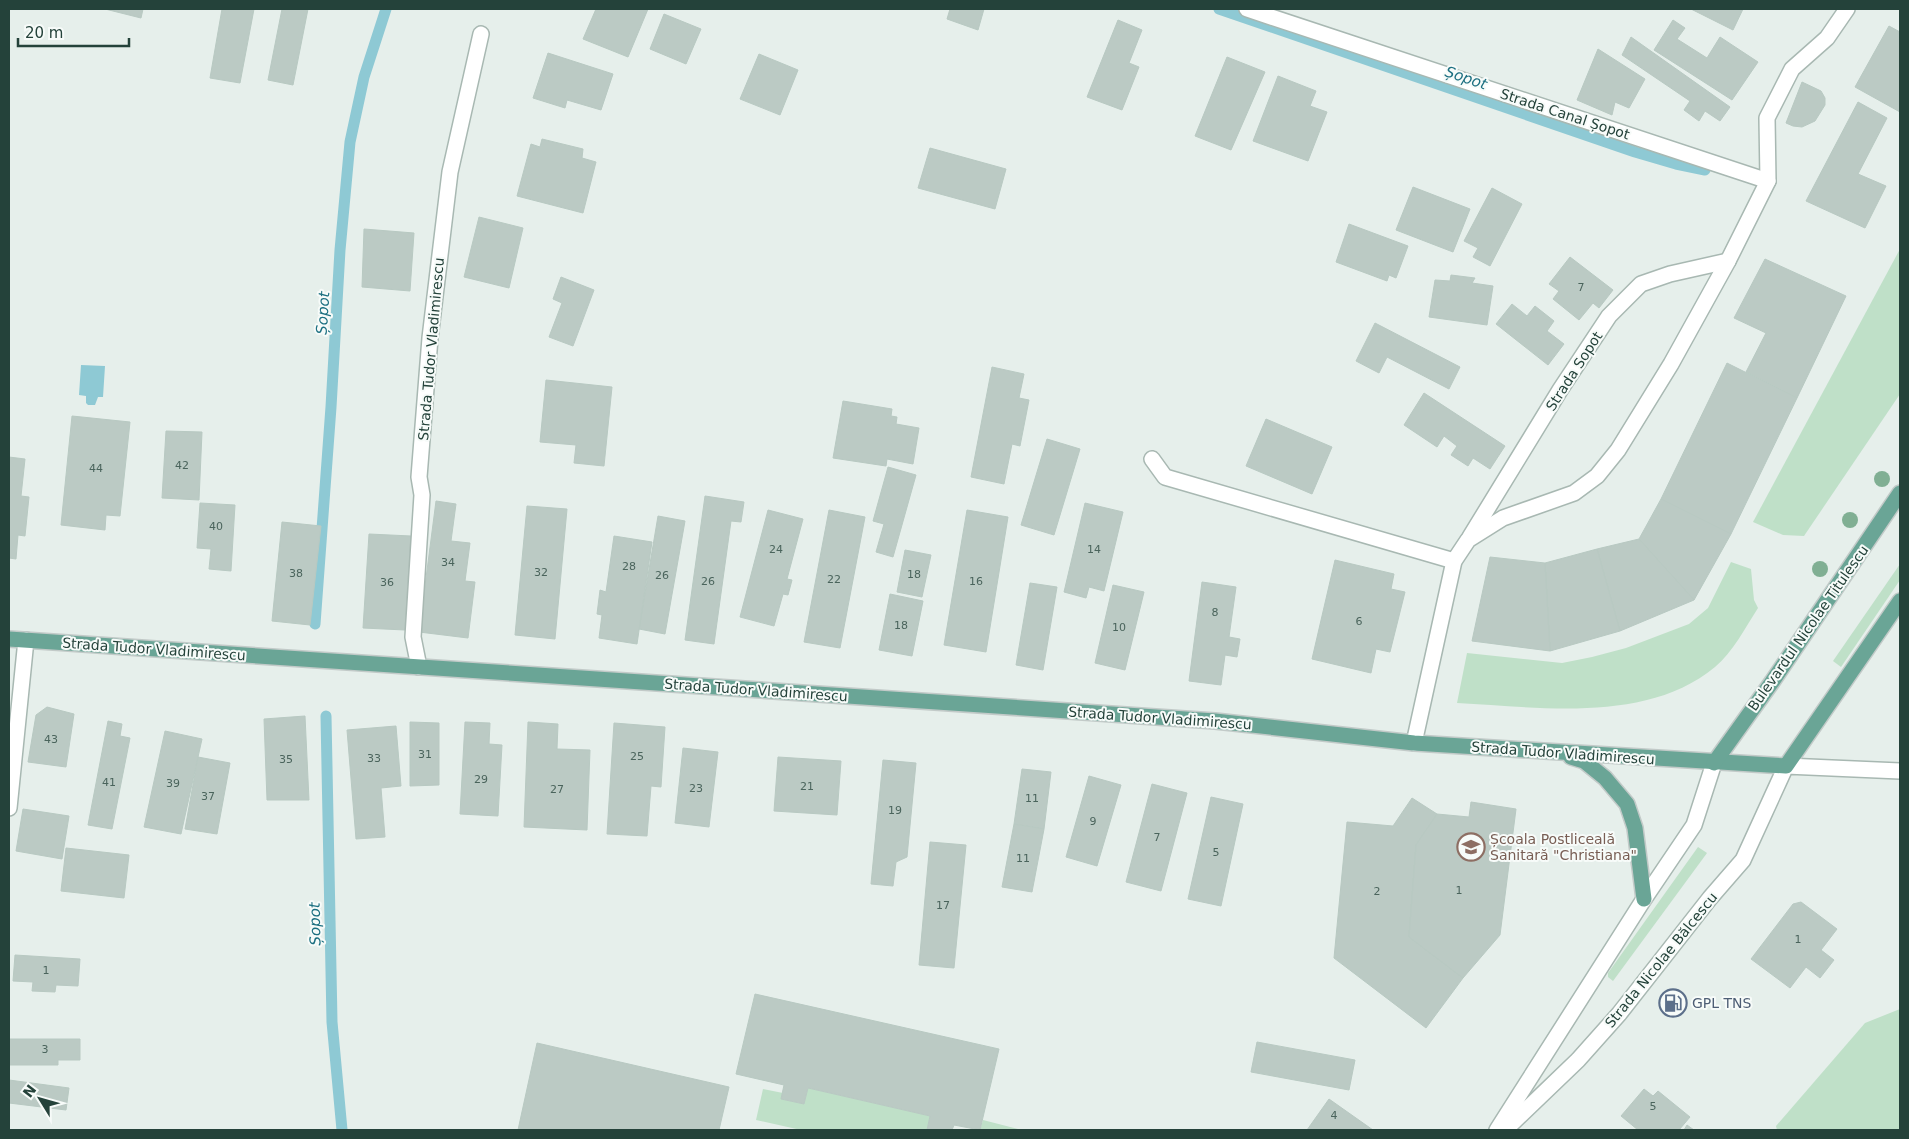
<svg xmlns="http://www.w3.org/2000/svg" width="1909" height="1139" viewBox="0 0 1909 1139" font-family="'DejaVu Sans',sans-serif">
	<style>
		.green { fill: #bfe0c8 }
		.water { fill: #8ec9d4 }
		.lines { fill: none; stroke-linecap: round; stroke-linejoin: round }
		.stream { stroke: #8ec9d4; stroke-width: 11 }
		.building { fill: #bbcac4; stroke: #b8c9c2 }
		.minor-casing { stroke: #a8b8b2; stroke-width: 18 }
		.major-casing { stroke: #c2cac8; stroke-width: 18 }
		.minor { stroke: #fff; stroke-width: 15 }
		.major { stroke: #6aa596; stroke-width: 15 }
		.tree { fill: #80af93 }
		.labels { text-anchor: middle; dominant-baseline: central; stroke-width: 4; stroke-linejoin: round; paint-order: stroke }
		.number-label { font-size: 11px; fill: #4a645c }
		.street-label { font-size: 14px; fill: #24423a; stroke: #f7fbf9 }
		.education-label { font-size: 14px; fill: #785e54; stroke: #f7fbf9; text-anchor: start }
		.service-label { font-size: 14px; fill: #4e5e75; stroke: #f7fbf9; text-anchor: start }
		.water-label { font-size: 15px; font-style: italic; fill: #1c6f80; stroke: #f7fbf9 }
	</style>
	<rect width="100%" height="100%" fill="#e6efeb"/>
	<g class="green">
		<path d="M1900 249V394L1804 536 1783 535 1753 522Z"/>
		<path d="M1731 562 1751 569 1754 600 1758 608C1745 628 1733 652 1715 667 1646 724 1540 707 1457 703L1467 653 1562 663 1592 657 1626 648 1689 624 1708 608Z"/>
		<path d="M1900 564V580L1841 667 1833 661Z"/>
		<path d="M1698 847 1707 853 1613 981 1608 977V973Z"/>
		<path d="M1900 1009V1130H1777L1776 1126 1865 1023Z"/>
		<path d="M808 1088 930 1116 927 1130H801L756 1120 763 1089 783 1093 781 1099 804 1104Z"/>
		<path d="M983 1120 1022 1130H980Z"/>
	</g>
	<path class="water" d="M81 365 105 366 103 397H98L95 405H88L86 403V396L79 395Z"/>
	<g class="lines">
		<g class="stream">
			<path d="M1219 9 1635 152 1676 164 1705 170"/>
			<path d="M315 624 331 407 340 250 350 142 364 77 386 9"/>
			<path d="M326 716 332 1022 342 1130"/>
		</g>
	</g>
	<g class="building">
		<path d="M105 9H143L141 18Z"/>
		<path d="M222 9H254L240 83 210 78Z"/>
		<path d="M282 9H308L293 85 268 80Z"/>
		<path d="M596 9H648L628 57 583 39Z"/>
		<path d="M950 9H984L978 30 947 19Z"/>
		<path d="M1691 9H1743L1733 30Z"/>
		<path d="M664 14 701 29 686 64 650 49Z"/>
		<path d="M1118 20 1142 30 1129 63 1139 67 1122 110 1087 97Z"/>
		<path d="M1673 20 1685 28 1677 39 1707 58 1720 37 1758 62 1732 100 1654 50Z"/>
		<path d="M1889 26 1900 32V112L1855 87Z"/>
		<path d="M1631 37 1730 107 1720 121 1705 111 1699 121 1684 110 1690 101 1622 55Z"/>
		<path d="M1598 49 1645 79 1629 108 1615 102 1612 115 1577 100Z"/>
		<path d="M548 53 613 74 601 110 567 100 565 108 533 98Z"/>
		<path d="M759 54 798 70 780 115 740 99Z"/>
		<path d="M1227 57 1265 72 1231 150 1195 136Z"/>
		<path d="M1278 76 1316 91 1310 106 1327 112 1308 161 1253 141Z"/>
		<path d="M1802 82 1821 91 1825 98V105L1815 121 1802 127 1793 126 1786 123Z"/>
		<path d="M1858 102 1887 118 1858 174 1886 186 1865 228 1806 201Z"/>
		<path d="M542 139 583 149 582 158 596 162 583 213 517 196 531 144 540 147Z"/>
		<path d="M930 148 1006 169 995 209 918 188Z"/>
		<path d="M1413 187 1470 209 1453 252 1396 230Z"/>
		<path d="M1492 188 1522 204 1490 266 1473 257 1478 248 1464 241Z"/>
		<path d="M479 217 523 228 509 288 464 277Z"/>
		<path d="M1349 224 1408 246 1396 278 1389 275 1387 281 1336 262Z"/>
		<path d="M364 229 414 233 410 291 362 287Z"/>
		<path d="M1570 257 1613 290 1599 308 1593 303 1579 320 1553 299 1559 291 1549 284Z"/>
		<path d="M1765 259 1846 296 1797 398 1746 372 1766 333 1734 318Z"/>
		<path d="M1451 275 1475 278 1472 283 1493 286 1487 325 1429 317 1435 280 1450 281Z"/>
		<path d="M561 277 594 290 573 346 549 337 562 303 553 299Z"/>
		<path d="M1512 304 1527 316 1535 306 1554 321 1547 331 1564 344 1548 365 1496 324Z"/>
		<path d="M1375 323 1460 367 1449 389 1387 357 1379 373 1356 361Z"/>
		<path d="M1727 363 1797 398 1731 534 1661 499Z"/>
		<path d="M992 367 1024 374 1019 398 1029 400 1020 446 1012 444 1004 484 971 477Z"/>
		<path d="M546 380 612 387 604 466 574 463 576 445 540 442Z"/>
		<path d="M1424 393 1505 446 1490 469 1473 458 1468 466 1451 455 1457 446 1444 436 1437 447 1404 425Z"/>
		<path d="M843 401 892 409 891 416 897 417 896 424 919 428 913 464 887 459 886 466 833 458Z"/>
		<path d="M72 416 130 422 120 516 106 515 105 530 61 525Z"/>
		<path d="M1266 419 1332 447 1312 494 1246 466Z"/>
		<path d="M166 431 202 432 199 500 162 498Z"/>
		<path d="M1047 439 1080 449 1054 535 1021 525Z"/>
		<path d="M9 457 25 459 21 496 29 497 25 536 18 535 16 559 9 558Z"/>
		<path d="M888 467 916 475 893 557 876 552 884 524 873 521Z"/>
		<path d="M705 496 744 502 741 522 731 521 714 644 685 640Z"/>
		<path d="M1661 499 1731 534 1694 600 1639 539Z"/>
		<path d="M436 501 456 504 451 541 470 543 465 581 475 582 468 638 419 632Z"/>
		<path d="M200 503 235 505 231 571 209 569 211 549 197 548Z"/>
		<path d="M1085 503 1123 512 1104 591 1089 587 1086 598 1064 592Z"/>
		<path d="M527 506 567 509 555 639 515 635Z"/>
		<path d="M768 510 803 519 787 579 792 580 788 595 783 594 774 626 740 617Z"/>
		<path d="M829 510 865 517 840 648 804 642Z"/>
		<path d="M967 510 1008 517 986 652 944 645Z"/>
		<path d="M658 516 685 521 665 634 639 629Z"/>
		<path d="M282 522 321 526 310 625 272 621Z"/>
		<path d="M369 534 411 536 405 630 363 628Z"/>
		<path d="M614 536 652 542 637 644 599 638 602 615 597 614 600 590 606 592Z"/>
		<path d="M1639 539 1694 600 1620 631 1597 549Z"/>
		<path d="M1597 549 1620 631 1550 651 1545 563Z"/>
		<path d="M905 550 931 555 922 597 897 592Z"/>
		<path d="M1490 557 1545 563 1550 651 1472 641Z"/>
		<path d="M1335 560 1394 574 1391 589 1405 592 1390 652 1376 649 1371 673 1312 659Z"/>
		<path d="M1202 582 1236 587 1229 637 1240 639 1237 657 1225 655 1221 685 1189 681Z"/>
		<path d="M1030 583 1057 587 1043 670 1016 665Z"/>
		<path d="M1113 585 1144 592 1125 670 1095 663Z"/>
		<path d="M890 594 923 601 912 656 879 650Z"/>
		<path d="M47 707 74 714 66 767 28 762 36 715Z"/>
		<path d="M305 716 309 800H267L264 719Z"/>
		<path d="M108 721 122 724 120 736 130 738 112 829 88 825Z"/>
		<path d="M410 722 439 723V785L410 786Z"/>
		<path d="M465 722 490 723 489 744 502 745 498 816 460 814Z"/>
		<path d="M528 722 558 724 557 749 590 750 587 830 524 827Z"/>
		<path d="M614 723 665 727 661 787 651 786 647 836 607 834Z"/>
		<path d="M396 726 401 786 381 788 385 837 356 839 347 730Z"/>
		<path d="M165 731 202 739 181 834 144 827Z"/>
		<path d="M683 748 718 752 709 827 675 823Z"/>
		<path d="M198 757 230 763 217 834 185 829Z"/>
		<path d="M778 757 841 761 837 815 774 811Z"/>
		<path d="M883 760 916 763 907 857 896 862 893 886 871 884Z"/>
		<path d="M1022 769 1051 772 1044 829 1014 824Z"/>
		<path d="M1089 776 1121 785 1097 866 1066 857Z"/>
		<path d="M1152 784 1187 793 1161 891 1126 882Z"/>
		<path d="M1211 797 1243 804 1221 906 1188 899Z"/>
		<path d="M1412 798 1437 814 1416 845 1409 937 1463 978 1426 1028 1334 958 1347 822 1393 826Z"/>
		<path d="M1471 802 1516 809 1500 935 1463 978 1409 937 1416 845 1437 814 1469 817Z"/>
		<path d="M23 809 69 816 62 859 16 851Z"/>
		<path d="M1014 824 1044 829 1032 892 1002 887Z"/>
		<path d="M930 842 966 845 954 968 919 965Z"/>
		<path d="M66 848 129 855 124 898 61 891Z"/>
		<path d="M1801 902 1837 929 1821 950 1834 960 1820 978 1806 967 1790 988 1751 959 1793 904Z"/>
		<path d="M15 955 80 959 78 986 56 985 55 992 32 991 33 982 13 981Z"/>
		<path d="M755 994 999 1049 980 1130 954 1125 952 1130H927L930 1116 808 1088 804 1104 781 1099 784 1085 736 1074Z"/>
		<path d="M9 1039H80V1060H58V1065H9Z"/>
		<path d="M1257 1042 1355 1060 1349 1090 1251 1072Z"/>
		<path d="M537 1043 729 1087 719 1130H518Z"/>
		<path d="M9 1080 69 1088 66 1110 9 1103Z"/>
		<path d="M1644 1089 1653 1096 1658 1091 1690 1117 1679 1130H1638L1621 1116Z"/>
		<path d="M1329 1099 1373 1130H1307Z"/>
		<path d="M1687 1125 1694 1130H1684Z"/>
	</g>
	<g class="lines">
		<g class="minor-casing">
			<g id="minor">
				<path d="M1247 9 1768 181"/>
				<path d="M1152 459 1165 477 1454 561"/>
				<path d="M1470 537 1560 390 1609 316 1641 284 1670 274 1728 261"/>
				<path d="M419 667 413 637 422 495 419 477 430 338 450 172 481 34"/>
				<path d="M1414 743 1454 561 1468 540 1503 518 1574 493 1597 476 1618 450 1671 364 1728 261 1768 181 1767 118 1792 69 1827 38 1847 9"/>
				<path d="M9 808 26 640"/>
				<path d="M1497 1130 1644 899 1694 825 1714 763"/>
				<path d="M1505 1130 1578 1060 1619 1014 1710 898 1743 860 1786 766 1900 771"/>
			</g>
		</g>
		<g class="major-casing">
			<g id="major">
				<path d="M9 639 1215 721 1414 743 1786 766 1900 601"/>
				<path d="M1571 757 1584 761 1605 778 1627 804 1635 828 1644 899"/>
				<path d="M1714 763 1772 682 1900 493"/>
			</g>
		</g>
		<use href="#minor" class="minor"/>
		<use href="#major" class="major"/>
	</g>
	<g class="tree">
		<circle cx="1882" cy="479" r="8"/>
		<circle cx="1850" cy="520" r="8"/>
		<circle cx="1820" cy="569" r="8"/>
	</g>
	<defs>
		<g id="school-ring" transform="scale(1.4375)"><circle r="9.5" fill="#f7fbf9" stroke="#8d6e63" stroke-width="1.5"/><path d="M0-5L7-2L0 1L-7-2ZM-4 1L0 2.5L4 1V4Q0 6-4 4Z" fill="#8d6e63"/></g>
		<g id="fuel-ring" transform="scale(1.4375)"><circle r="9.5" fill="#f7fbf9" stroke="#5c6f8a" stroke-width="1.5"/><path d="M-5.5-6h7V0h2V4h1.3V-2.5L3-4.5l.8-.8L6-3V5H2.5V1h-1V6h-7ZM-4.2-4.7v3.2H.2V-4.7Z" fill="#5c6f8a"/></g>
	</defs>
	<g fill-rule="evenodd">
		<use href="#school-ring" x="1471" y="847"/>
		<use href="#fuel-ring" x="1673" y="1003"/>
	</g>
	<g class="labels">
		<g class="number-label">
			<text x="1581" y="287">7</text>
			<text x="182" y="465">42</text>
			<text x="96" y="468">44</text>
			<text x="216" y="526">40</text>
			<text x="776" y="549">24</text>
			<text x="1094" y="549">14</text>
			<text x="448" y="562">34</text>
			<text x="629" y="566">28</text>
			<text x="541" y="572">32</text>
			<text x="296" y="573">38</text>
			<text x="914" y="574">18</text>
			<text x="662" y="575">26</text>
			<text x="834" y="579">22</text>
			<text x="708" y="581">26</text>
			<text x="976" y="581">16</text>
			<text x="387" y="582">36</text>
			<text x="1215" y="612">8</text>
			<text x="1359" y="621">6</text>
			<text x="901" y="625">18</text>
			<text x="1119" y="627">10</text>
			<text x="51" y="739">43</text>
			<text x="425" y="754">31</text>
			<text x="637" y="756">25</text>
			<text x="374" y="758">33</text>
			<text x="286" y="759">35</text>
			<text x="481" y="779">29</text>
			<text x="109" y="782">41</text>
			<text x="173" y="783">39</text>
			<text x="807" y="786">21</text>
			<text x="696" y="788">23</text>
			<text x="557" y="789">27</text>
			<text x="208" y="796">37</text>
			<text x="1032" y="798">11</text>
			<text x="895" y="810">19</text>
			<text x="1093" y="821">9</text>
			<text x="1157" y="837">7</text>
			<text x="1216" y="852">5</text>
			<text x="1023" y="858">11</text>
			<text x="1459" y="890">1</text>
			<text x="1377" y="891">2</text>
			<text x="943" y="905">17</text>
			<text x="1798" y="939">1</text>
			<text x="46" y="970">1</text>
			<text x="45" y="1049">3</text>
			<text x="1653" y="1106">5</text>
			<text x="1334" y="1115">4</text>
		</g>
		<g class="street-label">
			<text transform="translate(1565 114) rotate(18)">Strada Canal Șopot</text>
			<text transform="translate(431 349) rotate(-85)">Strada Tudor Vladimirescu</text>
			<text transform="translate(1574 371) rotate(-57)">Strada Sopot</text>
			<text transform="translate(1808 628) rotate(-55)">Bulevardul Nicolae Titulescu</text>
			<text transform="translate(154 649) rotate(4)">Strada Tudor Vladimirescu</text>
			<text transform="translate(756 690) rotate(4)">Strada Tudor Vladimirescu</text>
			<text transform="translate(1160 718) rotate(4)">Strada Tudor Vladimirescu</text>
			<text transform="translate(1563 753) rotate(4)">Strada Tudor Vladimirescu</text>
			<text transform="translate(1661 960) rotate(-51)">Strada Nicolae Bălcescu</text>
		</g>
		<g class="education-label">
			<text x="1490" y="839">Școala Postliceală<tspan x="1490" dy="16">Sanitară "Christiana"</tspan></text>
		</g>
		<g class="service-label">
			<text x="1692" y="1003">GPL TNS</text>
		</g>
		<g class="water-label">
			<text transform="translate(1466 78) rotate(19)">Șopot</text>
			<text transform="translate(323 313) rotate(-86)">Șopot</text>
			<text transform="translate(315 924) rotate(-91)">Șopot</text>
		</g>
	</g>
	<rect width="1909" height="1139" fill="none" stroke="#24423a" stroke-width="20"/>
	<g transform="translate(40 1099) rotate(307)" stroke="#f7fbf9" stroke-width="4" paint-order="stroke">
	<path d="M0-4L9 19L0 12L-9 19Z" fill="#24423a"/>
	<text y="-8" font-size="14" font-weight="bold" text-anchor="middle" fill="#24423a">N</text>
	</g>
	<path d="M18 38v8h111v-8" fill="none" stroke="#24423a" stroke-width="2.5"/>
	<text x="25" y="38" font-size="15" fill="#24423a" stroke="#f7fbf9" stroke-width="4" paint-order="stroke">20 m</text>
</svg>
